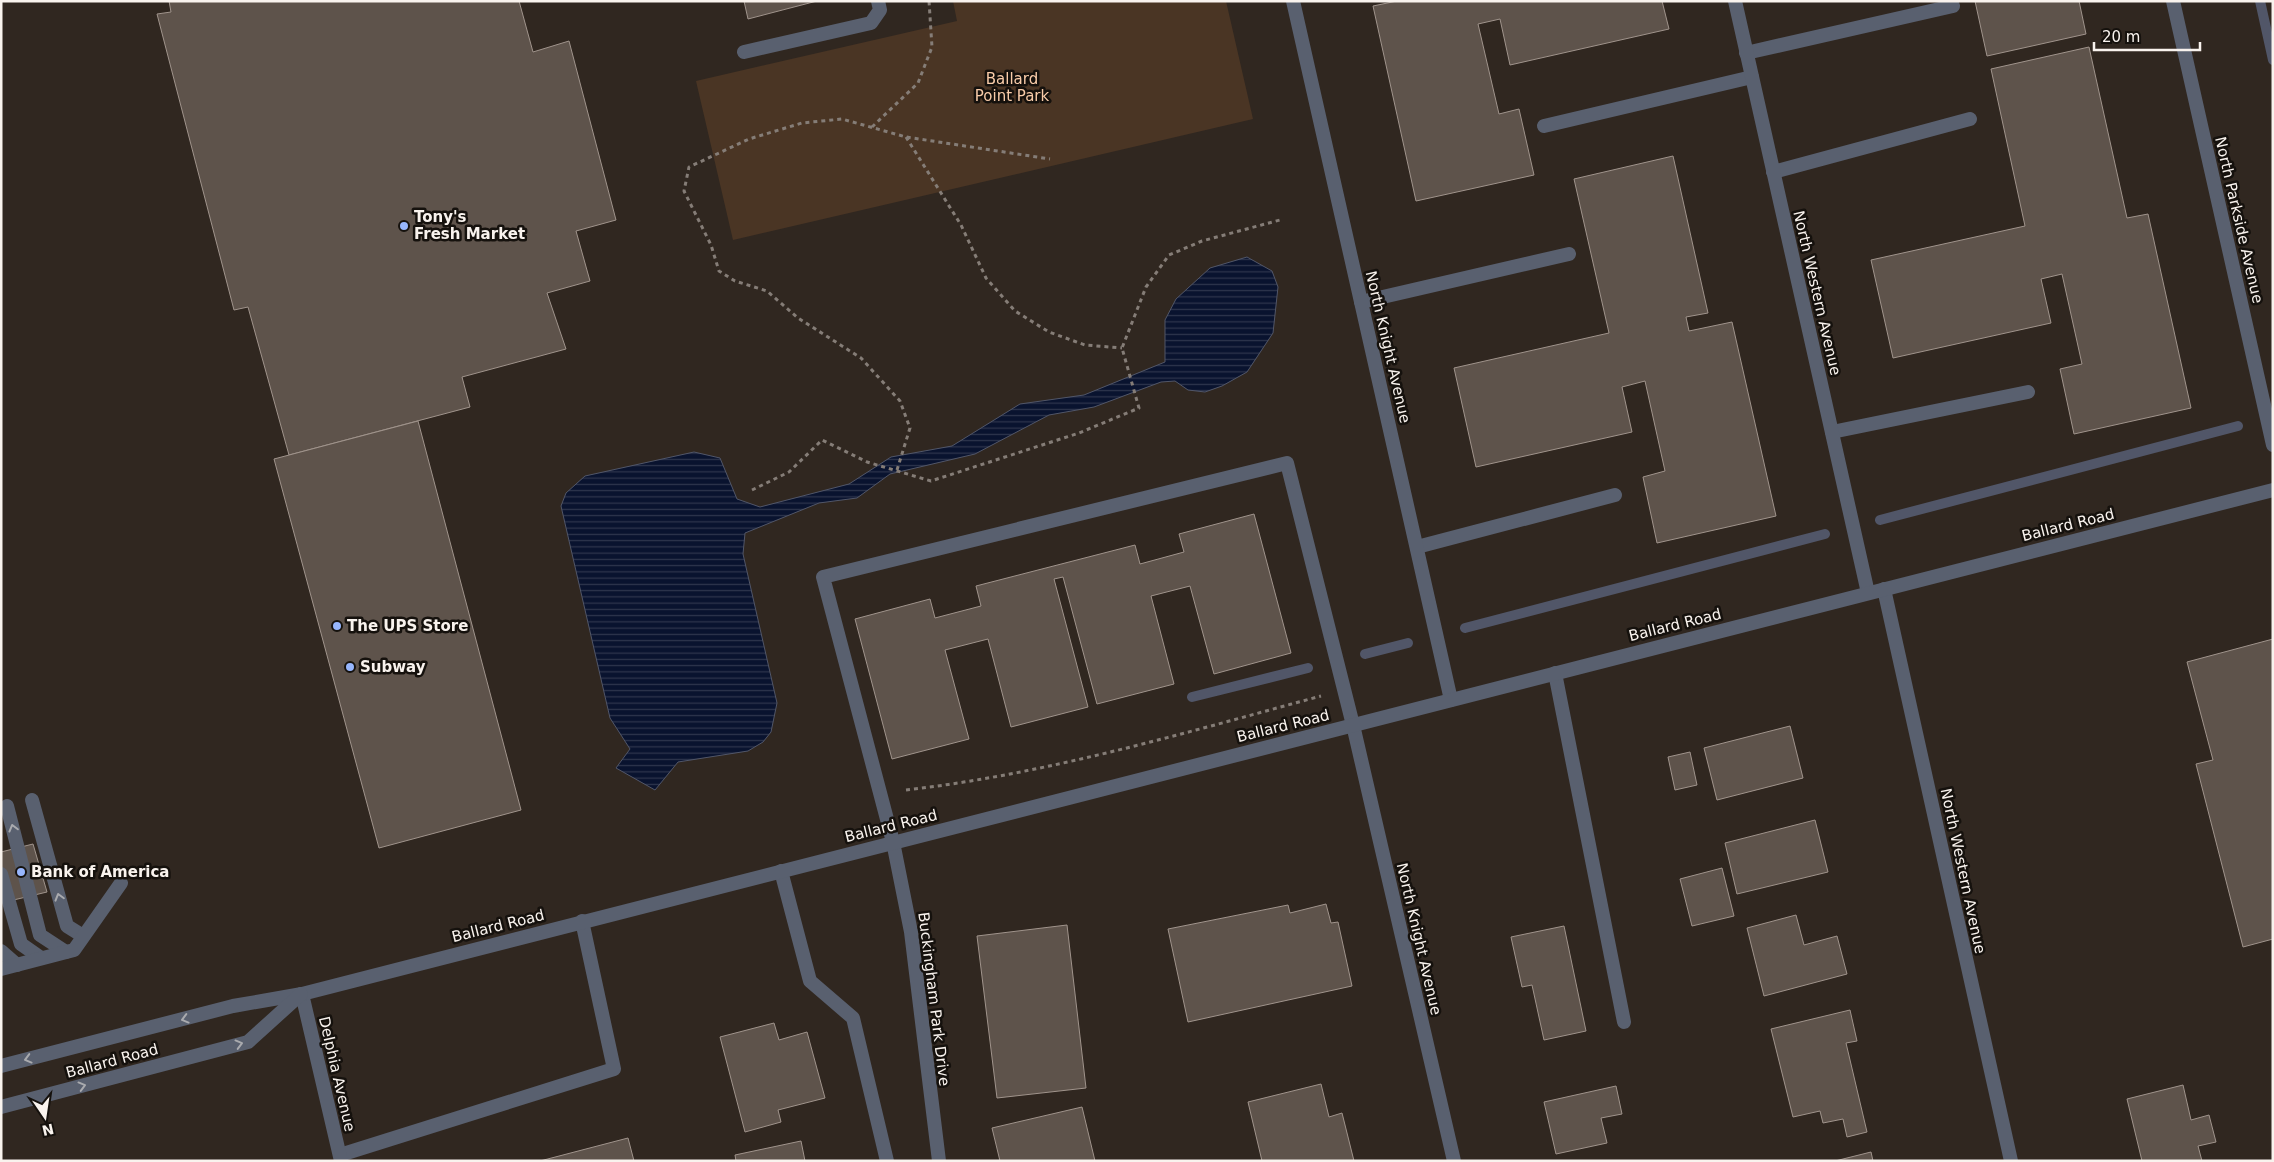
<svg xmlns="http://www.w3.org/2000/svg" width="2274" height="1162" viewBox="0 0 2274 1162" font-family="'DejaVu Sans',sans-serif">
	<style>
		.green { fill: #4a3524 }
		.water { fill: url(#water-rules); stroke: #515668 }
		.lines { fill: none; stroke-linecap: round; stroke-linejoin: round }
		.stream { stroke: #515668; stroke-width: 10 }
		.building { fill: #5e534b; stroke: #a0948c }
		.path { stroke: #857d77; stroke-width: 3; stroke-dasharray: 4 4; stroke-linecap: butt }
		.service { stroke: #59606f; stroke-width: 14 }
		.minor { stroke: #59606f; stroke-width: 14 }
		.tertiary { stroke: #59606f; stroke-width: 14 }
		.oneway { stroke: #a9aaae }
		.poi-dot { fill: #97b6fd; stroke: #15110d; stroke-width: 2 }
		.labels { text-anchor: middle; dominant-baseline: central; stroke-width: 5; stroke-linejoin: round; paint-order: stroke }
		.park-label { font-size: 15px; fill: #f9cca9; stroke: #15110d }
		.poi-label { font-size: 15px; font-weight: bold; fill: #f9f3ee; stroke: #15110d; text-anchor: start }
		.street-label { font-size: 15px; fill: #f9f3ee; stroke: #15110d }
	</style>
	<defs>
		<pattern id="water-rules" width="6" height="5" patternUnits="userSpaceOnUse" patternTransform="scale(1.25)"><rect width="6" height="5" fill="#09132f"/><path d="M0 2.5h6" fill="none" stroke="#2e364d"/></pattern>
	</defs>
	<rect width="100%" height="100%" fill="#302720"/>
	<path class="green" d="M953 1H1226L1253 119 733 240 696 81 957 21Z"/>
	<path class="water" d="M1247 257 1272 271 1278 287 1273 333 1247 372 1222 386 1205 392 1188 390 1175 381 1161 382 1094 407 1049 415 975 454 890 474 857 498 819 503 745 533 743 554 777 703 771 732 763 742 748 751 678 762 655 790 616 768 630 749 610 718 561 506 566 493 585 476 694 452 720 458 737 499 760 507 849 484 891 457 952 446 1020 404 1084 395 1165 362V320L1176 299 1210 268Z"/>
	<g class="lines">
		<g class="stream">
			<path d="M2260 1 2273 60"/>
			<path d="M1880 520 2238 426"/>
			<path d="M1465 628 1825 534"/>
			<path d="M1365 654 1408 643"/>
			<path d="M1192 697 1308 668"/>
		</g>
	</g>
	<g class="building">
		<path d="M169 1H519L533 52 569 41 616 220 576 231 590 281 547 293 566 349 462 377 470 407 289 455 248 307 234 310 157 14 171 12Z"/>
		<path d="M744 1H817L748 19Z"/>
		<path d="M1397 1H1662L1669 29 1510 65 1500 19 1478 24 1499 114 1519 109 1534 175 1416 201 1373 6Z"/>
		<path d="M1975 1H2079L2086 34 1987 56Z"/>
		<path d="M2089 47 2127 218 2148 214 2191 408 2074 434 2060 369 2082 364 2062 274 2041 279 2051 323 1893 358 1871 260 2025 226 1991 69Z"/>
		<path d="M1673 156 1708 313 1686 317 1689 331 1732 322 1776 516 1657 543 1643 477 1665 471 1645 381 1622 387 1632 432 1476 467 1454 368 1609 333 1574 179Z"/>
		<path d="M418 421 521 810 379 848 274 459Z"/>
		<path d="M1254 514 1291 653 1214 674 1190 586 1151 596 1174 684 1097 704 1063 577 1054 579 1088 707 1011 727 988 639 945 650 969 739 892 759 855 619 930 599 935 618 981 606 976 586 1135 545 1140 564 1184 552 1179 534Z"/>
		<path d="M2273 639V939L2243 947 2196 764 2213 760 2187 662Z"/>
		<path d="M1790 726 1803 778 1717 800 1704 748Z"/>
		<path d="M1690 752 1697 785 1675 790 1668 757Z"/>
		<path d="M1815 820 1828 872 1737 894 1725 843Z"/>
		<path d="M33 844 47 892 1 903V852Z"/>
		<path d="M1722 868 1734 916 1692 926 1680 879Z"/>
		<path d="M1326 904 1331 923 1338 922 1352 986 1188 1022 1168 929 1288 905 1290 913Z"/>
		<path d="M1796 915 1804 945 1837 936 1847 974 1764 996 1747 928Z"/>
		<path d="M1067 925 1086 1088 997 1098 977 936Z"/>
		<path d="M1564 926 1586 1031 1544 1040 1532 985 1522 987 1511 937Z"/>
		<path d="M1850 1010 1857 1041 1846 1043 1867 1132 1847 1137 1843 1119 1823 1123 1820 1111 1793 1117 1771 1029Z"/>
		<path d="M774 1023 779 1040 807 1032 825 1098 778 1110 781 1122 745 1132 720 1037Z"/>
		<path d="M1321 1084 1329 1117 1342 1113 1354 1161H1262L1248 1102Z"/>
		<path d="M2183 1085 2191 1120 2209 1115 2216 1142 2198 1146 2202 1161H2142L2127 1099Z"/>
		<path d="M1616 1086 1622 1114 1601 1118 1607 1143 1556 1154 1544 1102Z"/>
		<path d="M1082 1107 1095 1161H1000L992 1128Z"/>
		<path d="M628 1138 634 1161H540Z"/>
		<path d="M801 1141 805 1161H736L735 1155Z"/>
		<path d="M1871 1152 1873 1161H1835Z"/>
	</g>
	<g class="lines">
		<g class="path">
			<path d="M872 127 918 83 932 47 929 1"/>
			<path d="M906 137 961 225 986 278 1015 311 1049 332 1085 345 1122 348"/>
			<path d="M897 470 910 428 900 401 861 358 798 318 767 291 735 281 719 271 711 245 684 191 689 167 749 139 802 123 842 119 906 137 1050 159"/>
			<path d="M752 490 789 472 822 440 867 462 931 481 1079 433 1139 408 1122 348 1146 287 1169 255 1202 241 1280 220"/>
			<path d="M906 790C1047 774 1184 733 1321 696"/>
		</g>
		<g class="service">
			<path d="M1746 53 1953 6"/>
			<path d="M1544 126 1752 77"/>
			<path d="M1773 172 1970 119"/>
			<path d="M1361 302 1569 254"/>
			<path d="M1832 432 2028 392"/>
			<path d="M1417 547 1615 495"/>
			<path d="M1555 673 1624 1022"/>
			<path d="M32 800 67 926 83 936"/>
			<path d="M7 806 40 935 66 952"/>
			<path d="M893 842 823 577 1287 463 1353 725"/>
			<path d="M1 874 21 944 41 958"/>
			<path d="M1 951 17 965"/>
			<path d="M1 969 74 950 121 883"/>
			<path d="M340 1155 614 1069 582 921"/>
		</g>
		<g class="minor">
			<path d="M1293 1 1451 700"/>
			<path d="M1735 1 1868 593"/>
			<path d="M2173 1 2273 445"/>
			<path d="M744 52 871 23 880 10 878 1"/>
			<path d="M1884 589 2011 1161"/>
			<path d="M1353 725 1454 1161"/>
			<path d="M893 842 911 932 939 1161"/>
			<path d="M781 871 810 981 853 1018 887 1161"/>
			<path d="M302 994 341 1161"/>
		</g>
		<g class="tertiary">
			<path d="M1 1066 233 1006 302 994 2273 490"/>
			<path d="M1 1107 248 1042 301 994"/>
		</g>
	</g>
	<defs><path id="oneway-chevron" d="M-2-3.5L2.5 0L-2 3.5" fill="none" stroke-width="1.6" stroke-linecap="round" stroke-linejoin="round" transform="scale(1.25)"/></defs>
	<g class="oneway">
		<use href="#oneway-chevron" transform="translate(13 828) rotate(-105)"/>
		<use href="#oneway-chevron" transform="translate(59 897) rotate(-106)"/>
		<use href="#oneway-chevron" transform="translate(185 1019) rotate(165)"/>
		<use href="#oneway-chevron" transform="translate(239 1044) rotate(-15)"/>
		<use href="#oneway-chevron" transform="translate(28 1059) rotate(165)"/>
		<use href="#oneway-chevron" transform="translate(82 1086) rotate(-15)"/>
	</g>
	<g class="poi-dot">
		<circle cx="404" cy="226" r="5"/>
		<circle cx="337" cy="626" r="5"/>
		<circle cx="350" cy="667" r="5"/>
		<circle cx="21" cy="872" r="5"/>
	</g>
	<g class="labels">
		<g class="park-label">
			<text x="1012" y="79">Ballard<tspan x="1012" dy="17">Point Park</tspan></text>
		</g>
		<g class="poi-label">
			<text x="414" y="217">Tony's<tspan x="414" dy="17">Fresh Market</tspan></text>
			<text x="347" y="626">The UPS Store</text>
			<text x="360" y="667">Subway</text>
			<text x="31" y="872">Bank of America</text>
		</g>
		<g class="street-label">
			<text transform="translate(2239 220) rotate(77)">North Parkside Avenue</text>
			<text transform="translate(1817 293) rotate(77)">North Western Avenue</text>
			<text transform="translate(1388 347) rotate(77)">North Knight Avenue</text>
			<text transform="translate(2068 525) rotate(-14)">Ballard Road</text>
			<text transform="translate(1675 625) rotate(-14)">Ballard Road</text>
			<text transform="translate(1283 726) rotate(-14)">Ballard Road</text>
			<text transform="translate(891 826) rotate(-14)">Ballard Road</text>
			<text transform="translate(1963 871) rotate(78)">North Western Avenue</text>
			<text transform="translate(498 926) rotate(-14)">Ballard Road</text>
			<text transform="translate(1419 939) rotate(77)">North Knight Avenue</text>
			<text transform="translate(934 999) rotate(83)">Buckingham Park Drive</text>
			<text transform="translate(112 1061) rotate(-15)">Ballard Road</text>
			<text transform="translate(337 1074) rotate(77)">Delphia Avenue</text>
		</g>
	</g>
	<rect width="2274" height="1162" fill="none" stroke="#f9f3ee" stroke-width="5"/>
	<g transform="translate(45 1117) rotate(167)" stroke="#15110d" stroke-width="4" paint-order="stroke">
	<path d="M0-4L9 19L0 12L-9 19Z" fill="#f9f3ee"/>
	<text y="-8" font-size="14" font-weight="bold" text-anchor="middle" fill="#f9f3ee">N</text>
	</g>
	<path d="M2094 42v8h106v-8" fill="none" stroke="#f9f3ee" stroke-width="2.5"/>
	<text x="2102" y="42" font-size="15" fill="#f9f3ee" stroke="#15110d" stroke-width="4" paint-order="stroke">20 m</text>
</svg>
